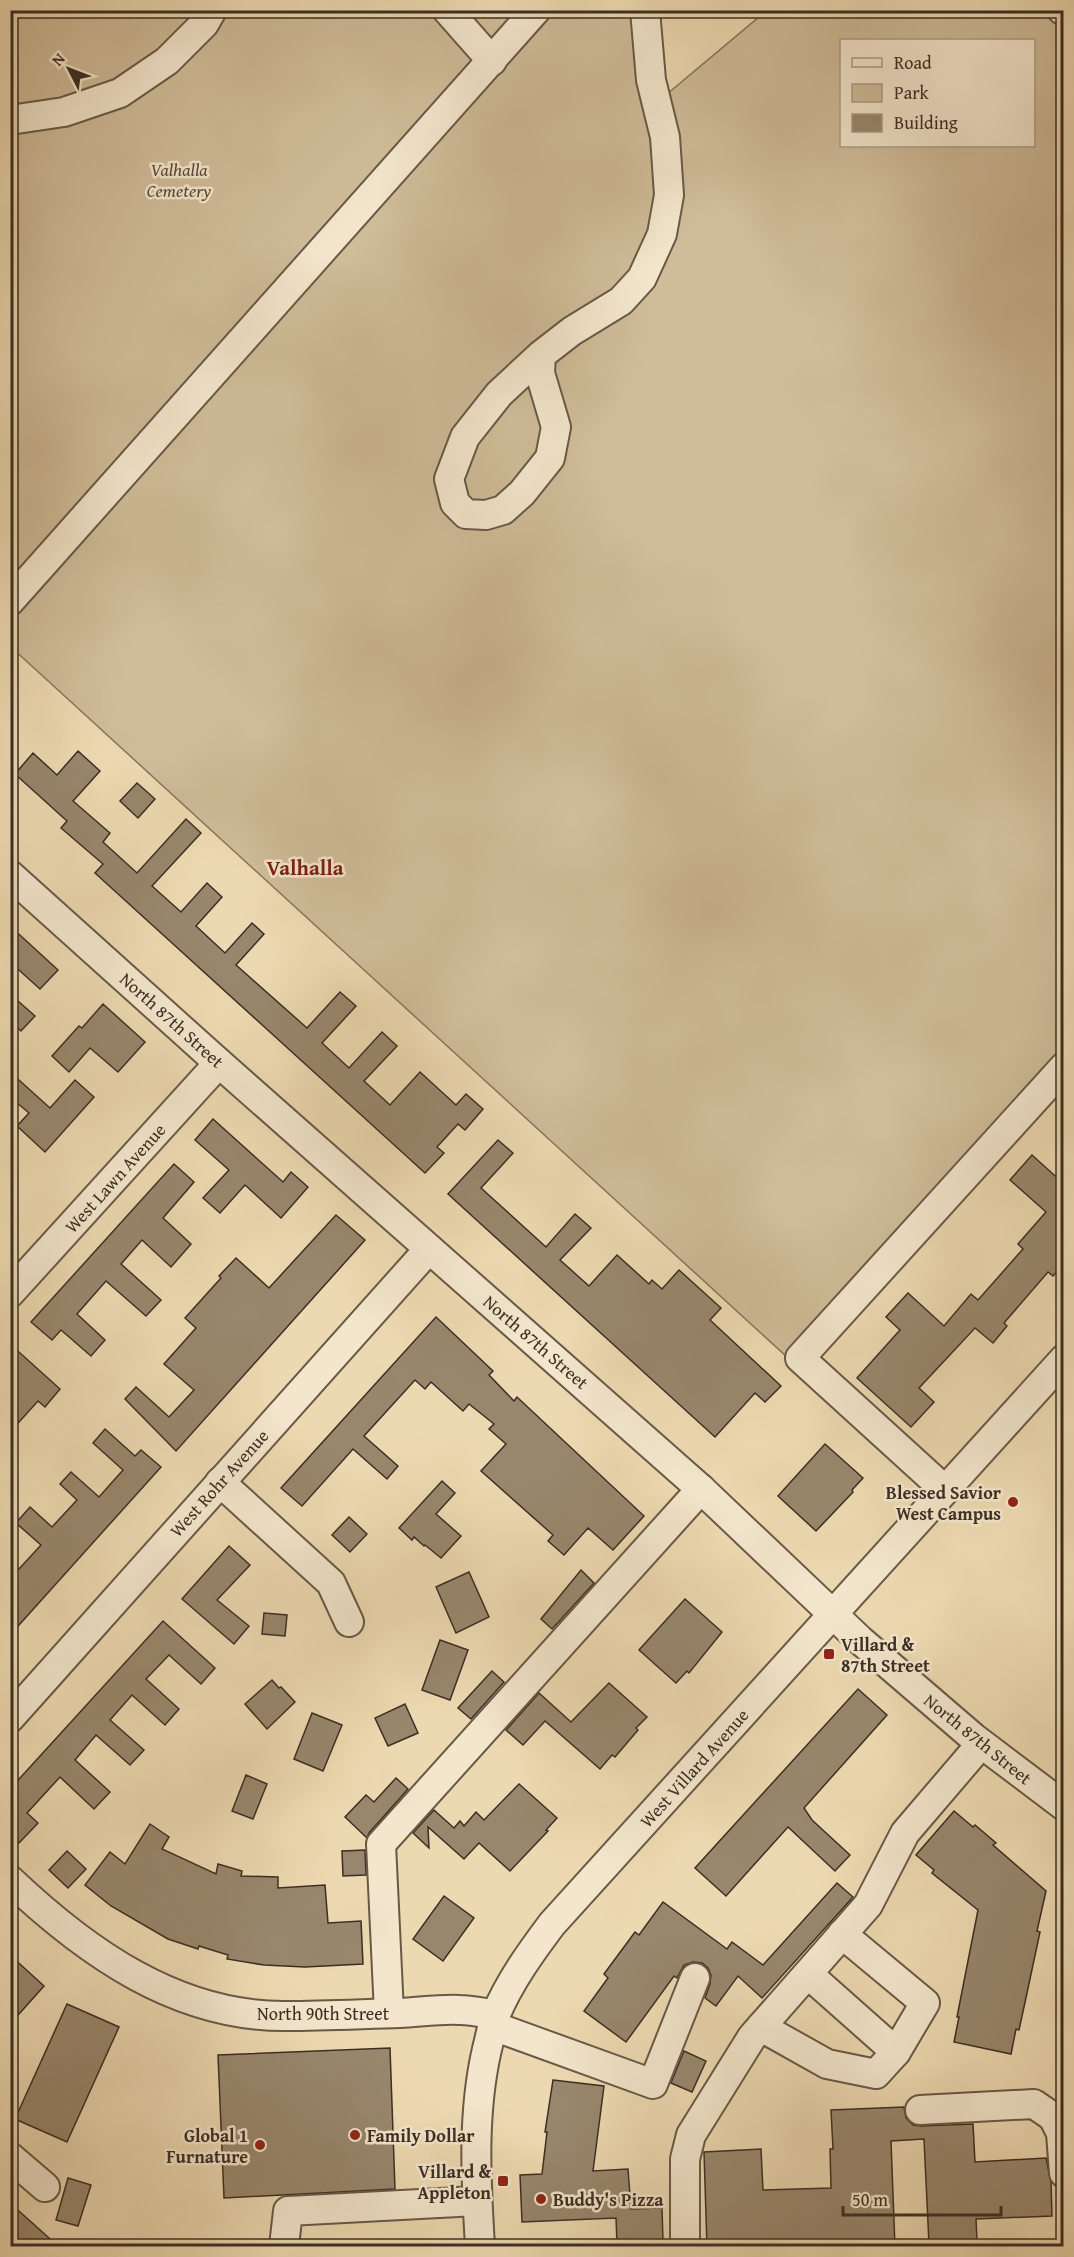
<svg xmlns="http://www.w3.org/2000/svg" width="1074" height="2257" viewBox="0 0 1074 2257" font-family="'Gentium Book Plus',serif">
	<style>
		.green { fill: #cfbc99; stroke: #85755e; stroke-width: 1.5; fill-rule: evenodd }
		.building { fill: #98876d; stroke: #3b2e24; stroke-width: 1.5 }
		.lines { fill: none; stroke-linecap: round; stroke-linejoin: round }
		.minor-casing { stroke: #685947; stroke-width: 32 }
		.minor { stroke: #f3e6cc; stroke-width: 28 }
		.poi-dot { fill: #8f2418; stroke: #f3e6cc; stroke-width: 2 }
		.labels { text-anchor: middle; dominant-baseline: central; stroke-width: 5; stroke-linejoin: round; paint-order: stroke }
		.park-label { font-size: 18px; font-style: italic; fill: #594a3b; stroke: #f3e6cc }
		.street-label { font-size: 18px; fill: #3b2e24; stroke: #f3e6cc }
		.poi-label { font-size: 18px; font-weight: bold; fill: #3b2e24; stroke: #f3e6cc; text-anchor: end }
		.quarter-label { font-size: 21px; font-weight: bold; fill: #7a1f14; stroke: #f3e6cc }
	</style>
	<rect width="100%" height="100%" fill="#edd9b1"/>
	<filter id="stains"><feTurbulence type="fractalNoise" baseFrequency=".00333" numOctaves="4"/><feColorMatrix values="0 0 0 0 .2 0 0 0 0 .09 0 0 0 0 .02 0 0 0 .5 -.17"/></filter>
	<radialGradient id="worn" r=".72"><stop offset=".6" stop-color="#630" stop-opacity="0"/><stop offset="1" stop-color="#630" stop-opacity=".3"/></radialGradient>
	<path class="green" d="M10 11H637L648 110 766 11H1063V1049L787 1357 11 647ZM842 40H1034V146H842Z"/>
	<g class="building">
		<path d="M78 751 100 771 73 801 110 833 103 842 137 873 186 819 201 833 152 886 181 912 207 883 222 897 196 926 225 953 252 923 264 934 236 965 307 1028 340 992 356 1006 322 1043 349 1068 382 1032 397 1046 364 1081 390 1105 420 1072 456 1105 466 1094 483 1109 465 1130 458 1124 437 1147 444 1153 425 1173 95 873 103 864 61 828 67 821 15 774 33 753 57 775Z"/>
		<path d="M137 783 155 799 138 818 120 801Z"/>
		<path d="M10 926 58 970 40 989 10 962Z"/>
		<path d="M18 1001 35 1016 21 1031 10 1021V1010Z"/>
		<path d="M103 1004 145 1042 118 1072 90 1048 69 1072 52 1056 79 1026 82 1028Z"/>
		<path d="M10 1072 50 1108 75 1080 94 1097 45 1152 17 1126 29 1113 10 1097Z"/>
		<path d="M213 1119 283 1182 291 1172 308 1187 281 1218 245 1185 220 1213 203 1198 229 1170 195 1140Z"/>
		<path d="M498 1140 513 1153 481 1188 546 1247 575 1214 591 1228 560 1260 589 1286 617 1255 649 1284 652 1280 662 1289 679 1270 721 1308 710 1320 781 1386 765 1402 755 1393 715 1437 448 1194Z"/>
		<path d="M1032 1155 1064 1184V1264L1053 1276 1048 1272 1004 1323 1007 1326 993 1343 975 1328 919 1388 934 1402 911 1427 857 1378 900 1330 886 1317 908 1293 944 1326 971 1294 978 1300 1023 1249 1018 1244 1046 1212 1010 1180Z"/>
		<path d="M174 1164 194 1182 163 1218 191 1244 171 1267 142 1240 121 1264 161 1300 146 1316 106 1281 77 1314 105 1340 91 1356 61 1330 52 1340 31 1322Z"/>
		<path d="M336 1215 365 1240 176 1451 125 1399 136 1387 169 1417 194 1390 164 1364 196 1328 185 1318 221 1278 219 1276 236 1258 269 1288Z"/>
		<path d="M436 1317 493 1371 489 1375 514 1401 517 1397 644 1516 613 1550 588 1528 564 1555 548 1541 553 1535 481 1471 506 1444 489 1429 494 1424 469 1404 463 1411 431 1382 425 1389 415 1380 364 1436 398 1466 387 1479 353 1449 302 1506 281 1488Z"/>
		<path d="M10 1344 60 1389 45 1407 38 1401 10 1432Z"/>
		<path d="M105 1429 135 1456 141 1450 161 1467 10 1635V1561L19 1569 41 1545 16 1523 30 1507 52 1527 77 1500 60 1484 71 1472 99 1497 123 1470 93 1443Z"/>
		<path d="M825 1444 863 1478 852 1490 853 1492 816 1531 778 1496Z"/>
		<path d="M442 1481 455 1493 436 1514 461 1536 441 1558 425 1545 424 1546 414 1537 412 1540 399 1528Z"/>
		<path d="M349 1517 367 1534 350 1552 332 1535Z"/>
		<path d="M229 1546 250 1565 217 1600 249 1626 234 1644 182 1599Z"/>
		<path d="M581 1570 594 1583 552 1629 541 1619Z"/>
		<path d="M469 1572 489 1617 456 1633 436 1587Z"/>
		<path d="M685 1599 722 1632 689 1673 687 1671 676 1683 639 1650Z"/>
		<path d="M264 1613 287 1615 285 1636 262 1634Z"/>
		<path d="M163 1621 215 1668 201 1684 169 1655 146 1679 179 1709 165 1725 132 1695 110 1720 144 1750 130 1765 96 1735 75 1760 110 1792 94 1809 60 1777 27 1813 38 1823 19 1843 10 1835V1789Z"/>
		<path d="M440 1640 468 1650 450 1700 422 1690Z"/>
		<path d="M492 1671 504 1682 471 1719 458 1708Z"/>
		<path d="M272 1680 279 1688 281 1687 295 1702 267 1729 245 1704Z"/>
		<path d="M609 1683 647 1717 636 1728 638 1730 615 1757 612 1755 600 1769 545 1721 523 1745 506 1730 539 1693 571 1722Z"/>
		<path d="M858 1689 887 1715 804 1808 812 1820 850 1855 835 1871 788 1827 726 1896 695 1868Z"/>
		<path d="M405 1704 418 1733 388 1746 375 1718Z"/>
		<path d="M312 1713 342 1725 323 1771 294 1759Z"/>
		<path d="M246 1775 267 1784 253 1819 232 1811Z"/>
		<path d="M396 1778 408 1789 369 1833 367 1838 345 1817 366 1795 374 1802Z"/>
		<path d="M519 1784 557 1818 546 1830 548 1831 510 1871 479 1843 464 1859 428 1827 429 1848 413 1833 434 1810 454 1828 460 1821 464 1826 476 1812 484 1820Z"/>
		<path d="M954 1811 973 1827 975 1825 996 1843 993 1845 1046 1891 1037 1931 1040 1932 1027 1993 1019 2030 1016 2029 1011 2054 954 2042 959 2017H957L978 1910 932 1873 934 1870 916 1855Z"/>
		<path d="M150 1824 169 1837 162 1849 216 1874 218 1864 242 1871 241 1876 278 1877V1888L325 1885 328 1923 361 1921 363 1964 305 1967 264 1965 227 1959 228 1955 199 1946 198 1949 168 1939 111 1906 85 1885 110 1852 125 1864Z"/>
		<path d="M365 1850 366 1875 343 1876 342 1851Z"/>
		<path d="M67 1851 86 1869 68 1888 49 1870Z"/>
		<path d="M837 1883 853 1897 762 1998 738 1976 716 2006 705 1998 710 1984 711 1975 708 1968 702 1963 693 1962 684 1965 677 1978 674 1976 626 2042 584 2011 608 1978 604 1974 635 1932 639 1935 663 1902 727 1949 732 1942 763 1965Z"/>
		<path d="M444 1896 474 1918 443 1961 413 1939Z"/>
		<path d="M10 1955 44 1986 10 2024Z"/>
		<path d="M67 2004 119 2027 67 2142 15 2119Z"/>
		<path d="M390 2048 395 2189 224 2198 218 2055Z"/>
		<path d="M684 2051 706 2061 692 2092 671 2083Z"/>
		<path d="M553 2080 604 2086 593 2171 628 2169 631 2209 662 2208 663 2241 617 2243 616 2218 522 2222 520 2175 542 2174 547 2132H545Z"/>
		<path d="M904 2107 906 2118 913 2125 921 2126 973 2124 975 2162 1046 2158 1051 2182 1052 2216 976 2219 977 2241 929 2244 924 2139 891 2141 895 2247H707L704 2152 761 2149 763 2190 831 2188 830 2149H833L831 2110Z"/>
		<path d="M68 2178 91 2185 78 2226 56 2220Z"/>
		<path d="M10 2203 59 2247H10Z"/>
	</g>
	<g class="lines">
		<g class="minor-casing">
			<g id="minor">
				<path d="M447 10 492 61"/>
				<path d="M1062 10 1064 11"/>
				<path d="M10 120 64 112 120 93 167 61 204 24 212 10"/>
				<path d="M541 355 540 373 556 427 550 458 522 493 503 510 486 515 466 514 455 503 449 479 465 437 499 394 541 355 572 331 621 301 642 278 662 234 669 195 665 137 651 80 645 10"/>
				<path d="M10 601 536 10"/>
				<path d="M10 875 219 1063 701 1489 860 1640 974 1738 1064 1806"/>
				<path d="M10 1293 219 1063"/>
				<path d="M220 1482 331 1583 349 1622"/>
				<path d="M945 1490 800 1358 1064 1067"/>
				<path d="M10 1718 429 1249"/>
				<path d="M10 1880C86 1952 177 2017 286 2016 324 2016 362 2014 400 2013 420 2012 440 2009 460 2010 472 2010 484 2013 496 2015"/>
				<path d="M842 1934 925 2003 896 2052"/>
				<path d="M389 2013 381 1844 701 1489"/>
				<path d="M493 2026 653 2084 695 1978"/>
				<path d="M761 2027 827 2064 876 2074 896 2052 808 1974"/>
				<path d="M920 2110 1034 2104 1053 2117 1061 2133 1064 2173"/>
				<path d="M10 2157 45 2187"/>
				<path d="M284 2246 288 2211 477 2201"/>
				<path d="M480 2246C476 2181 472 2114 487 2049 490 2038 492 2025 496 2014 510 1981 531 1952 552 1924L1064 1359"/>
				<path d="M685 2246V2159L691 2135 752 2037 868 1905 905 1833 981 1744"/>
			</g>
		</g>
		<use href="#minor" class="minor"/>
	</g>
	<g class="poi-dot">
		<circle cx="1013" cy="1502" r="6"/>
		<rect x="823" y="1648" width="12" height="12" rx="3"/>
		<circle cx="355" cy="2135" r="6"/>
		<circle cx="260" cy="2145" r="6"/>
		<rect x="497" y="2175" width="12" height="12" rx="3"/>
		<circle cx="541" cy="2199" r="6"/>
	</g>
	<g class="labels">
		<g class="park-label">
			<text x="179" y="169">Valhalla<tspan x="179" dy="21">Cemetery</tspan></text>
		</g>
		<g class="street-label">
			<text transform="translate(172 1020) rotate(42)">North 87th Street</text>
			<text transform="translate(115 1178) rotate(-48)">West Lawn Avenue</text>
			<text transform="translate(536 1342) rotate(41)">North 87th Street</text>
			<text transform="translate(219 1483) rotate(-48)">West Rohr Avenue</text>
			<text transform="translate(978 1739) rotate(39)">North 87th Street</text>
			<text transform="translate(694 1768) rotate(-48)">West Villard Avenue</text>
			<text x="323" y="2013">North 90th Street</text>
		</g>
		<g class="poi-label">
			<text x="1001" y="1492">Blessed Savior<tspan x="1001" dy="21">West Campus</tspan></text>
			<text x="841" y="1644" text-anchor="start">Villard &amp;<tspan x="841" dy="21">87th Street</tspan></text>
			<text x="248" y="2135">Global 1<tspan x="248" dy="21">Furnature</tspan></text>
			<text x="367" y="2135" text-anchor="start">Family Dollar</text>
			<text x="491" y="2171">Villard &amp;<tspan x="491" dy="21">Appleton</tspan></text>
			<text x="553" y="2199" text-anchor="start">Buddy's Pizza</text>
		</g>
		<g class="quarter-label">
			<text x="305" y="867">Valhalla</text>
		</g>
	</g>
	<rect width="1074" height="2257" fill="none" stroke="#edd9b1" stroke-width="36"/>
	<rect x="12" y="12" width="1050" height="2233" fill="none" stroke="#3b2e24" stroke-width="3"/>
	<rect x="18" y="18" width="1038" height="2221" fill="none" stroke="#3b2e24" stroke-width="1.5"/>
	<rect x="840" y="39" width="195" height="108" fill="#f3e6cc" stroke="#a99c89" stroke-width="1.5"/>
	<rect x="852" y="58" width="30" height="9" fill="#f3e6cc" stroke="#a99c89" stroke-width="1.5"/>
	<text x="894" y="69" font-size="18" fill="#3b2e24">Road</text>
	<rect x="852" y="84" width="30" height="18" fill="#cfbc99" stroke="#a99c89" stroke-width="1.5"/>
	<text x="894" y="99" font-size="18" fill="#3b2e24">Park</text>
	<rect x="852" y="114" width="30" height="18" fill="#98876d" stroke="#a99c89" stroke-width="1.5"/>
	<text x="894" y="129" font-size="18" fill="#3b2e24">Building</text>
	<g transform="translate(69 69) rotate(312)" stroke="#f3e6cc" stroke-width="4.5" paint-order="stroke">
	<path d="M0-4.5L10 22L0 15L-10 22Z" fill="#3b2e24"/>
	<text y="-9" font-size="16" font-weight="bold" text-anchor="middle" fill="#3b2e24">N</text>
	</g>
	<path d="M843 2206v9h158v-9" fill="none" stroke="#3b2e24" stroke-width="3"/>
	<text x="852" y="2206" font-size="18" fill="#3b2e24" stroke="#f3e6cc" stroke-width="4.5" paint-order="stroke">50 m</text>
	<rect width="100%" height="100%" filter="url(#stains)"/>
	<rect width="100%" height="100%" fill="url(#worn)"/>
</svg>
